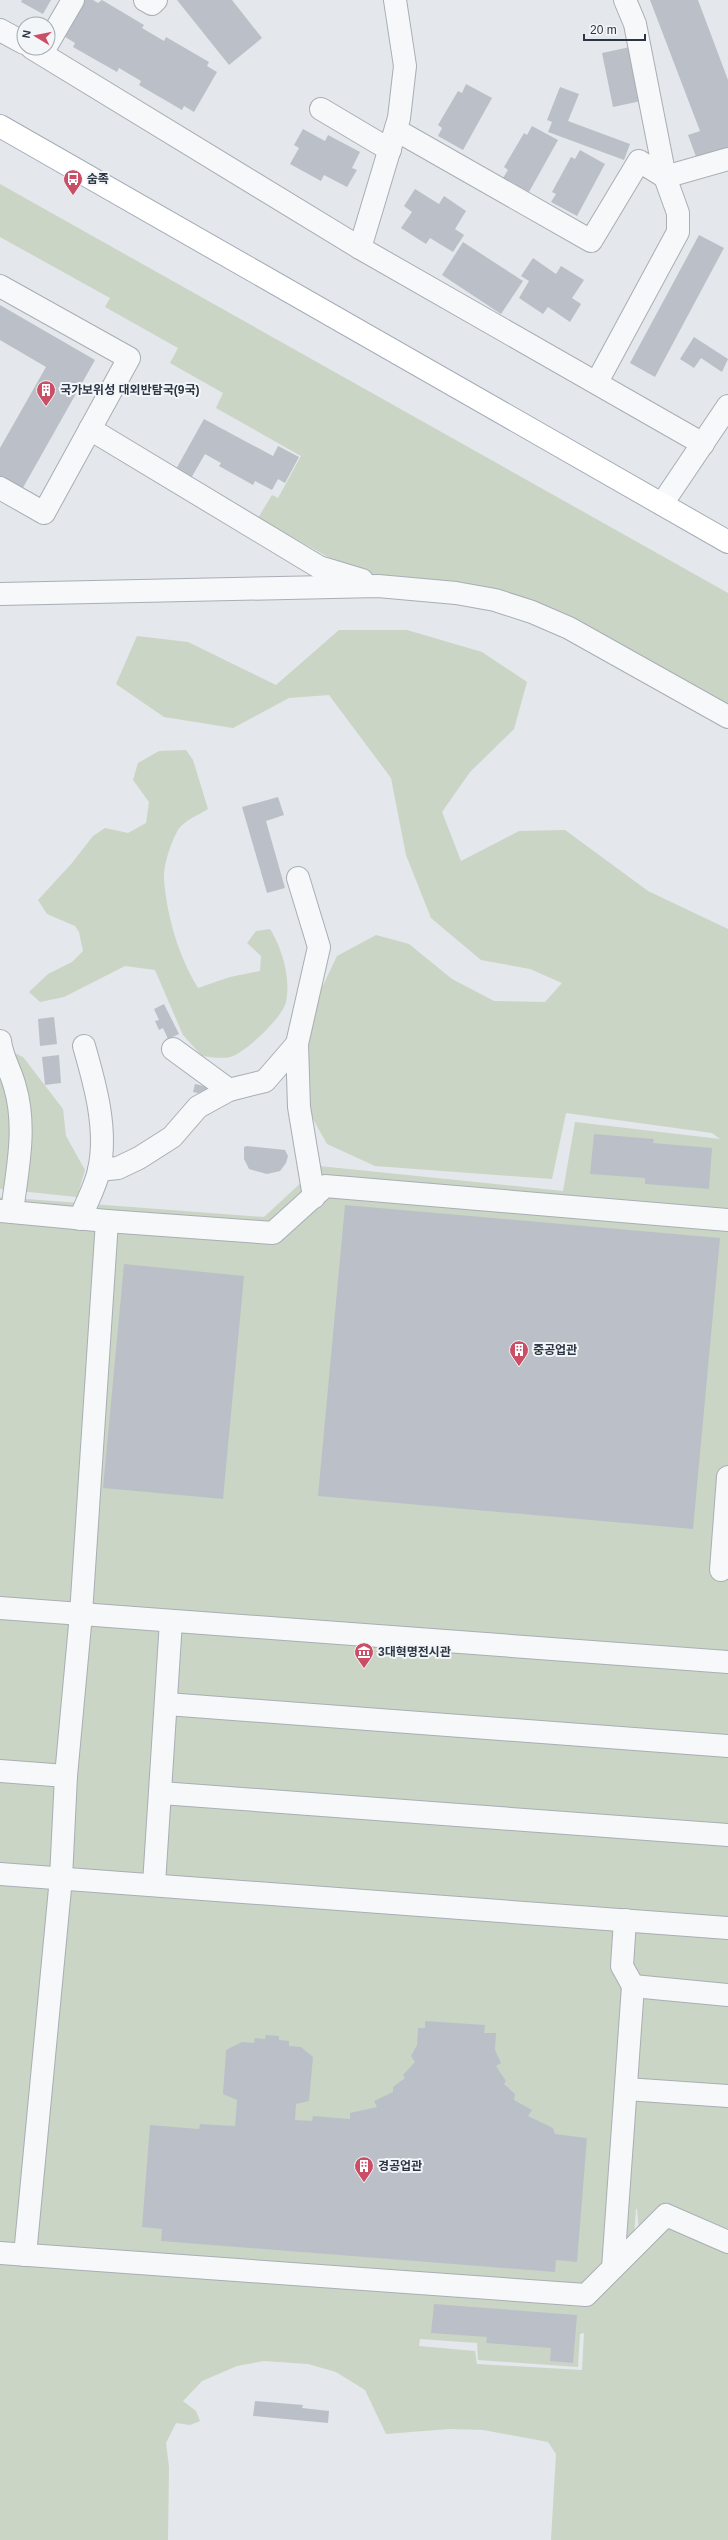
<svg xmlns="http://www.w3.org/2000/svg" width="728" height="2540" viewBox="0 0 728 2540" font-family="Helvetica,'Noto Sans KR',sans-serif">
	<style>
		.green { fill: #cad5c5; fill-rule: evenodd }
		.building { fill: #bbc0c8 }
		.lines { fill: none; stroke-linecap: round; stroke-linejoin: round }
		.minor-casing { stroke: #a9aeb5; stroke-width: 24 }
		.major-casing { stroke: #a3acb7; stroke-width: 24 }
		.minor { stroke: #f6f8f9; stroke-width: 22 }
		.major { stroke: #fff; stroke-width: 22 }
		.labels { text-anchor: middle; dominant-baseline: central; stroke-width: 4; stroke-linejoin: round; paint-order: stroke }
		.poi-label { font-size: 12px; font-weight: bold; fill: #2c3543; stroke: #f3f6f8; text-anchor: start }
	</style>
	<rect width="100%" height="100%" fill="#e4e7eb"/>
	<g class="green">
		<path d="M0 184 728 593V707L538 603 482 586 374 576 355 572 258 518 272 495 278 498 301 456 216 408 223 393 170 363 178 348 105 307 110 298 0 237Z"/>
		<path d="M339 630H407L482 652 527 682 514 729 470 772 442 812 461 861 519 831 565 830 648 891 728 929V2232L690 2217 659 2232 676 2226 728 2245V2540H551L556 2454 548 2442 483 2430 449 2429 386 2434 365 2390 336 2372 308 2364 264 2361 237 2366 202 2381 183 2401 196 2411 200 2421 190 2425 176 2423 166 2443 169 2467 168 2540H0V1197L264 1217 319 1166 563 1191 575 1122 720 1139 712 1133 566 1113 552 1179 375 1166 327 1144 308 1110 304 1043 309 1015 337 956 376 935 409 944 452 979 494 1001 545 1002 562 983 530 969 481 960 431 918 406 855 391 778 329 695 289 698 233 728 164 717 116 684 137 636 188 642 276 685ZM637 2209 640 2243 632 2263 636 2209ZM584 2333 582 2370 477 2364 475 2351 419 2346 420 2339 477 2343 478 2360 578 2367 580 2334Z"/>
		<path d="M186 750 193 760 208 809C200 814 183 821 178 830 171 842 163 866 164 880 167 917 179 957 198 988L230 977 260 971 261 956 247 943 256 931 270 929C282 948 291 978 286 1002 283 1017 245 1053 230 1057 221 1059 211 1057 202 1056L183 1035 155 970 125 966 64 997 40 1002 29 992 48 974 72 962 83 951 79 932 75 926 47 914 38 900 72 863 93 836 105 828 128 833 146 823 149 802 133 780 138 763 159 751Z"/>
		<path d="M10 1051 23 1057 63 1109 66 1136 85 1170 77 1197 0 1189V1058Z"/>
	</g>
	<g class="building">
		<path d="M22 0H51L43 14 21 2Z"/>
		<path d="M82 0H93L98 3 102 0 144 25 142 28 164 41 166 37 209 62 207 66 217 72 194 112 184 106 182 110 139 85 141 81 119 68 117 72 73 47 75 43 62 35Z"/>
		<path d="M177 0H232L262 38 229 65Z"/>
		<path d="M650 0H698L728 80V153L698 162 688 135 700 131Z"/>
		<path d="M630 47 641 101 613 107 602 53Z"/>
		<path d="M466 84 492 98 463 150 438 136 442 128 438 125 458 91 462 93Z"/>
		<path d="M560 87 579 94 568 121 630 144 624 160 548 132 552 122 547 120Z"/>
		<path d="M532 126 558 140 529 192 503 178 508 170 504 167 524 133 527 135Z"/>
		<path d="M303 129 325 141 328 135 360 152 352 168 357 170 347 187 324 175 321 181 290 164 299 148 294 145Z"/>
		<path d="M580 150 605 164 577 216 551 202 556 194 552 192 571 157 575 159Z"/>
		<path d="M415 189 439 204 444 196 466 211 455 229 464 235 453 252 430 238 426 244 401 228 412 212 404 206Z"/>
		<path d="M699 235 724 248 655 377 630 363Z"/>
		<path d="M463 242 523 281 501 314 442 275Z"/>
		<path d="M533 258 556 274 561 266 584 280 572 298 581 304 570 322 548 307 543 314 519 298 529 281 521 276Z"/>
		<path d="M0 305 95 360 20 493 0 481V448L46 367 0 340Z"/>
		<path d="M694 337 728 359 722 372 701 358 694 368 680 359Z"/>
		<path d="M204 419 273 456 278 446 299 457 285 483 278 479 272 490 255 481 253 485 219 466 221 463 205 454 190 480 175 471Z"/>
		<path d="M278 797 284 815 266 821 285 888 267 893 242 807Z"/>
		<path d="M164 1004 179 1034 168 1039 163 1028 159 1030 155 1021 159 1020 154 1009Z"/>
		<path d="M54 1017 57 1044 40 1046 38 1019Z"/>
		<path d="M59 1055 61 1083 45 1085 42 1057Z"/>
		<path d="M195 1084 208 1087 207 1095 193 1092Z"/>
		<path d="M594 1134 654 1139 653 1143 712 1148 709 1189 645 1184V1178L590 1174Z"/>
		<path d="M247 1146 285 1150 288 1156 286 1163 280 1171 267 1174 249 1169 244 1159V1147Z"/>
		<path d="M345 1205 720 1238 693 1529 318 1496Z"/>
		<path d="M124 1264 244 1276 223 1499 103 1488Z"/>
		<path d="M425 2021 485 2025 484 2033H496L495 2050 501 2063 496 2066 506 2081 504 2084 515 2094 514 2100 532 2110 528 2116 553 2128 555 2134 587 2138 577 2262 556 2260 555 2272 161 2241 162 2229 142 2227 150 2125 199 2129 200 2124 235 2126 237 2100 223 2094 226 2050 242 2042 254 2043 255 2038 265 2039 266 2035 279 2036V2040L289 2041V2046L301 2047 313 2057 309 2101 296 2104 295 2120 312 2121 313 2116 350 2119V2113L377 2107 374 2101 393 2092V2087L405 2078 403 2075 415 2062 411 2056 417 2045 418 2028H425Z"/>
		<path d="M434 2304 577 2315 573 2363 550 2361 551 2348 486 2343 487 2337 431 2333Z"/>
		<path d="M255 2401 303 2405 302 2408 329 2411 328 2423 253 2416Z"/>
	</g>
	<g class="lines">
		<g class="minor-casing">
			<g id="minor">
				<path d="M145 0 152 4 156 0"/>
				<path d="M625 0 635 24 665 177 728 159"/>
				<path d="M0 30 24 43"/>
				<path d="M48 43 73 0"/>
				<path d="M32 48 360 248 703 444"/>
				<path d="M321 109 390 150"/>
				<path d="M396 130 591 241 639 161 665 177 678 213V232L597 382"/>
				<path d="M360 248 399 118 405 66 395 0"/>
				<path d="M0 286 129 358 44 513 0 488"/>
				<path d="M90 429 319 567 362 580"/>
				<path d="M662 504 728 406"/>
				<path d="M0 594 378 586 456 593 495 600 532 612 569 628 728 717"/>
				<path d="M298 878 319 947 297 1044 299 1107 314 1197"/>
				<path d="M0 1041C2 1058 11 1071 15 1087 27 1128 17 1171 12 1212"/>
				<path d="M173 1049 229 1090"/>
				<path d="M99 1170 118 1168 139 1158 172 1137 198 1107 229 1090 265 1081 297 1044"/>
				<path d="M0 1211 107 1221 273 1233 325 1186 728 1220"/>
				<path d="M80 1219C86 1203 96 1186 99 1170 108 1130 95 1084 84 1046"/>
				<path d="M721 1570 728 1477"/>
				<path d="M0 1608 728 1662"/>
				<path d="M167 1704 728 1746"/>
				<path d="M0 1771 66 1776"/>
				<path d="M161 1793 728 1835"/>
				<path d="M0 1874 728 1928"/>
				<path d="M154 1884 171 1621"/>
				<path d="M633 1986 728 1995"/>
				<path d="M626 2089 728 2096"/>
				<path d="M0 2253 586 2295 666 2215 728 2242"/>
				<path d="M25 2255 61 1878 66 1776 81 1614 107 1221"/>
				<path d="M613 2268 633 1986 622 1966 625 1920"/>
			</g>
		</g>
		<g class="major-casing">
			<path id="major" d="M0 126 728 542"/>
		</g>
		<use href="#minor" class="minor"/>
		<use href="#major" class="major"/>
	</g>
	<defs>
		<g id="bus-pin" transform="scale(1)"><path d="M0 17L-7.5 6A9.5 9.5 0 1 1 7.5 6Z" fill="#cb4e67" stroke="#f3f6f8"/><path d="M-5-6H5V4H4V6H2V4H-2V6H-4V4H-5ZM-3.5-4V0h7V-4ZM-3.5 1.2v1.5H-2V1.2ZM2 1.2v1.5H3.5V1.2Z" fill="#fff"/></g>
		<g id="building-pin" transform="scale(1)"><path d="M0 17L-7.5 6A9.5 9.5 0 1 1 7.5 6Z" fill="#cb4e67" stroke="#f3f6f8"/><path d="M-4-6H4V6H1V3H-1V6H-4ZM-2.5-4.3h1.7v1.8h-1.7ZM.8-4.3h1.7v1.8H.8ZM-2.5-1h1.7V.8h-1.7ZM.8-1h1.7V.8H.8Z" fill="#fff"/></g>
		<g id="museum-pin" transform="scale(1)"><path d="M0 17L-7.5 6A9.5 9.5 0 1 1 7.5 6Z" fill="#cb4e67" stroke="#f3f6f8"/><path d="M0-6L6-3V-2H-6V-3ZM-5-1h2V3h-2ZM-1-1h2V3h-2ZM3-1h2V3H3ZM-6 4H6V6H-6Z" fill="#fff"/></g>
	</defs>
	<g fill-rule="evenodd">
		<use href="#bus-pin" x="73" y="179"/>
		<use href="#building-pin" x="46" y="390"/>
		<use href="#building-pin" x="519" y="1350"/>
		<use href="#museum-pin" x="364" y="1652"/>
		<use href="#building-pin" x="364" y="2166"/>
	</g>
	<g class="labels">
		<g class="poi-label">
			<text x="87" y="179">숨족</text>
			<text x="60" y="390">국가보위성 대외반탐국(9국)</text>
			<text x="533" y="1350">중공업관</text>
			<text x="378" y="1652">3대혁명전시관</text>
			<text x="378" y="2166">경공업관</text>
		</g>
	</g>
	<g transform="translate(36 36) rotate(280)"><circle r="19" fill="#f3f6f8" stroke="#a3a9b0"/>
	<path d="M0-3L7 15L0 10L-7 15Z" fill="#cb4e67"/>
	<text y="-6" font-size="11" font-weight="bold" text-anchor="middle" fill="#2c3543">N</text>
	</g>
	<path d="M584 34v6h61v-6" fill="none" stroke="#2c3543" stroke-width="2"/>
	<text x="590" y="34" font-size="12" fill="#2c3543" stroke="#f3f6f8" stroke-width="3" paint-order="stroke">20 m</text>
</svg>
